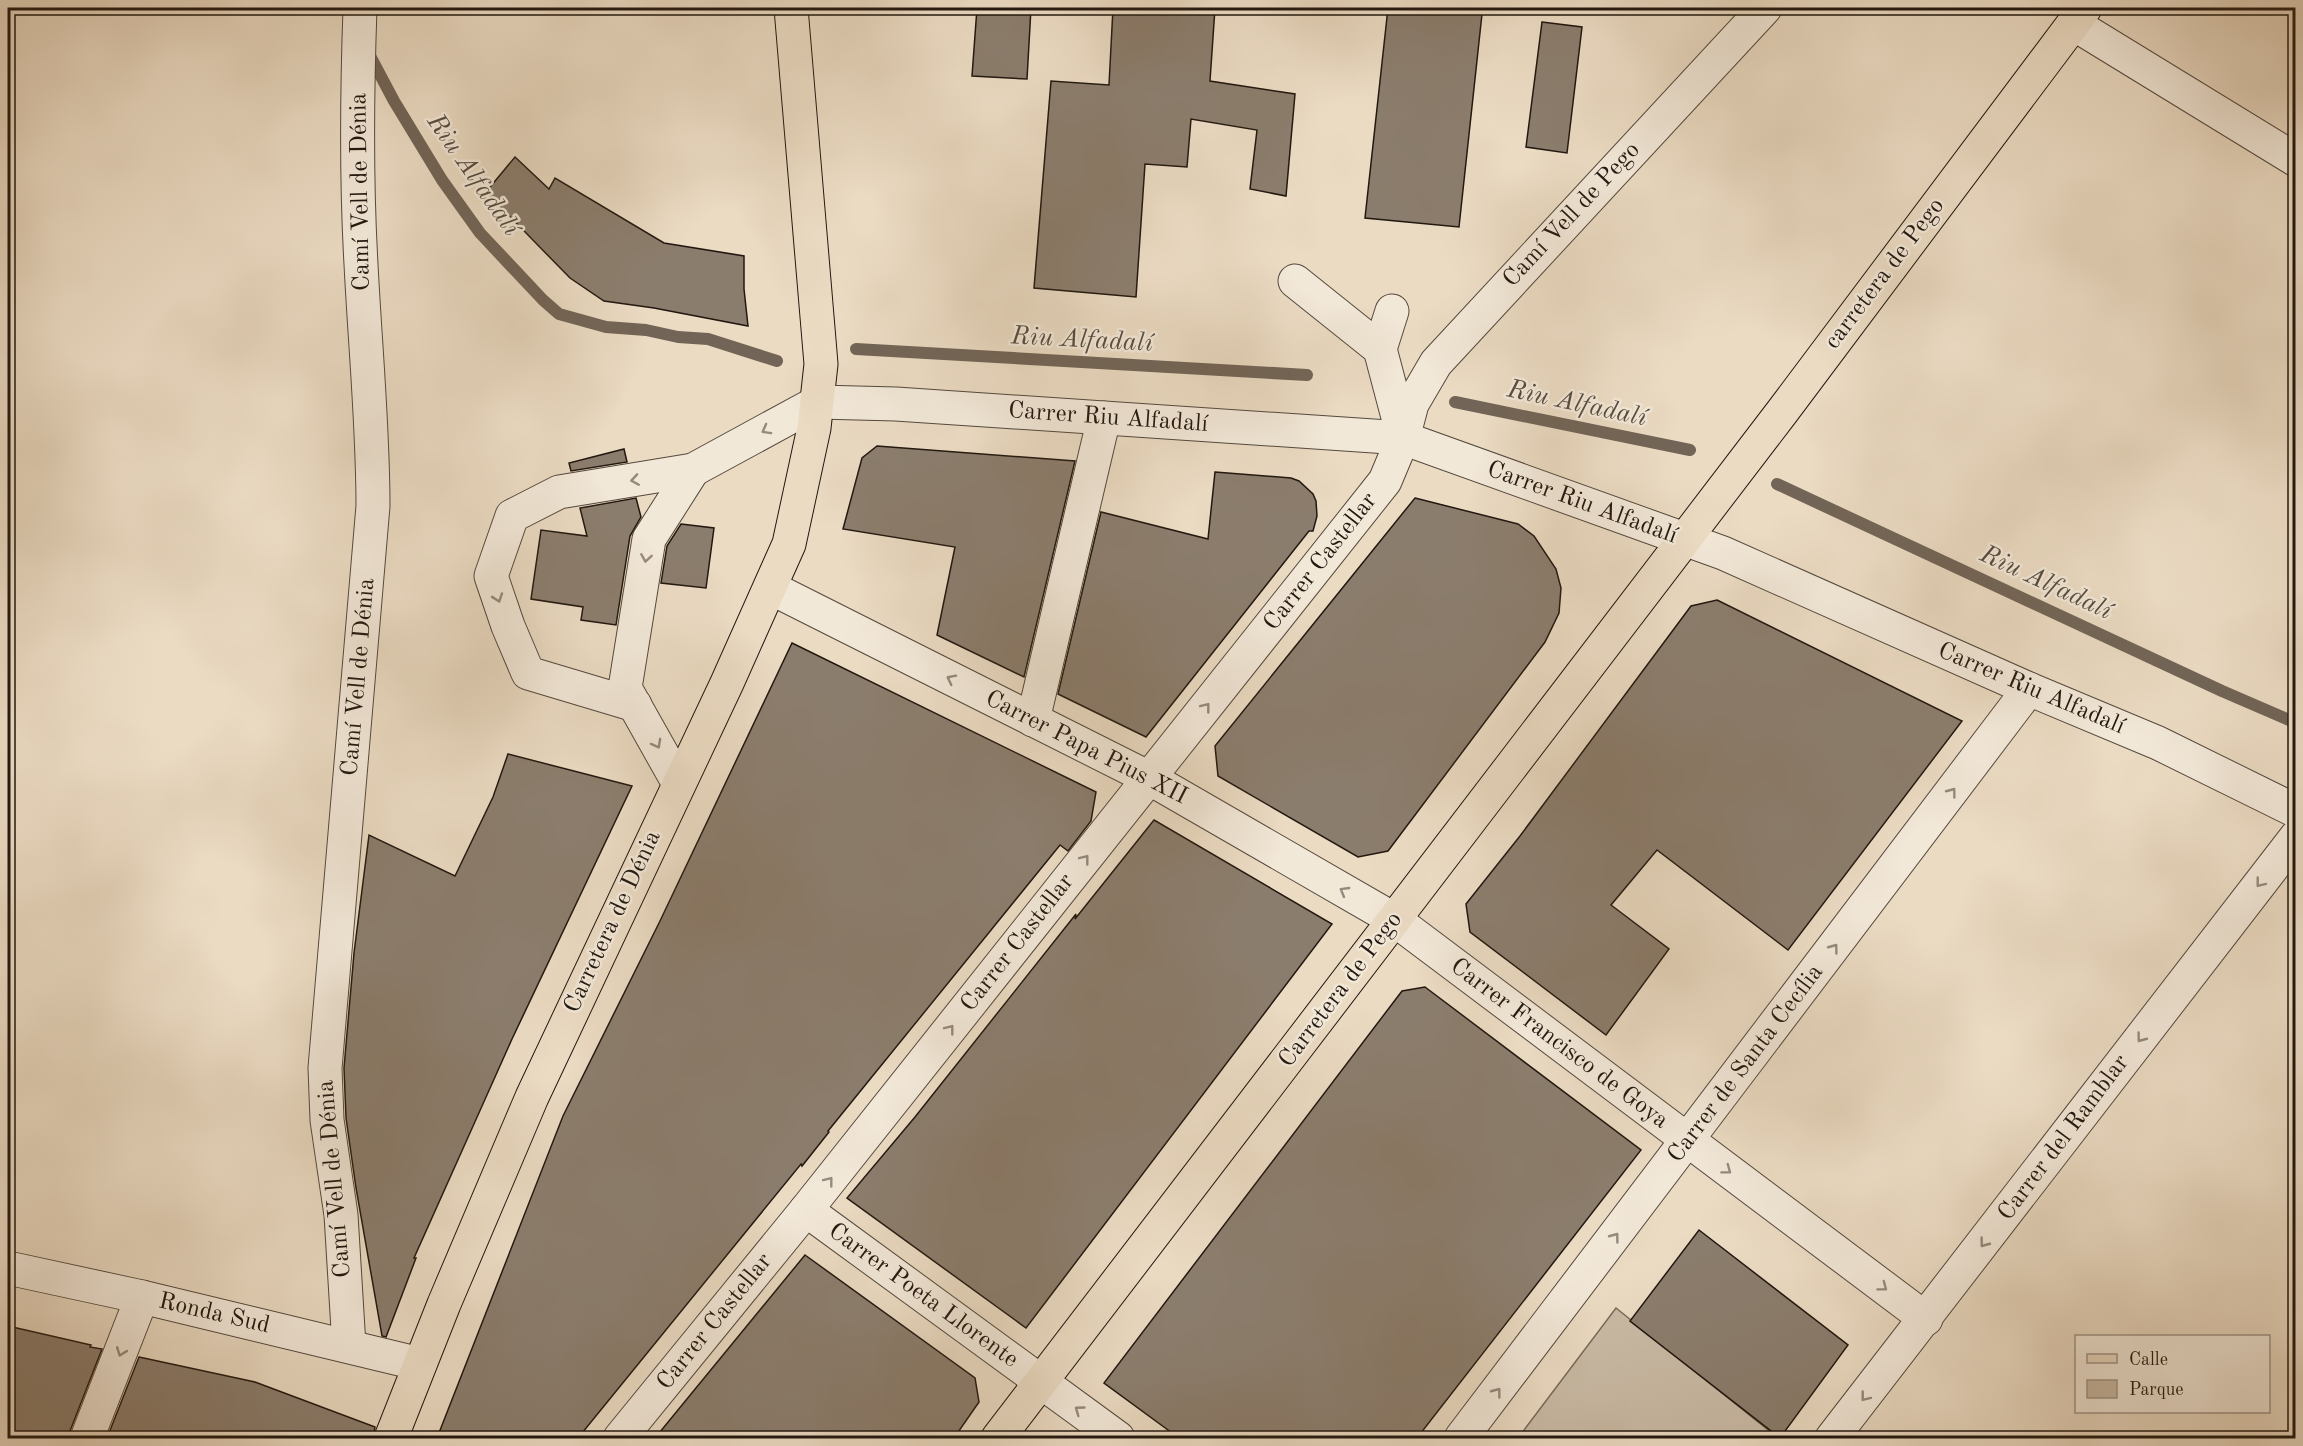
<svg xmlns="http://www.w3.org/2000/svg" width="2303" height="1446" viewBox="0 0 2303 1446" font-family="'Old Standard TT',serif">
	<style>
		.green { fill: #c9baa5; stroke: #76695a; stroke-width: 1.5 }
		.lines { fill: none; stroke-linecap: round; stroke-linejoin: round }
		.stream { stroke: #726557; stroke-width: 12 }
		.building { fill: #8b7d6d; stroke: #221810; stroke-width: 1.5 }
		.minor-casing { stroke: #54493d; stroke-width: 35 }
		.major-casing { stroke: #221810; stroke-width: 35 }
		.minor { stroke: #f2e8d8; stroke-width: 33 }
		.major { stroke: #ebdbc3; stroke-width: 33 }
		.oneway { stroke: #948a7e }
		.labels { text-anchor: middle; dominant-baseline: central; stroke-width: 5; stroke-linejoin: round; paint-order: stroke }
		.street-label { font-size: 24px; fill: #221810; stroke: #f2e8d8 }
		.water-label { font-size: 26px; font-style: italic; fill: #574c3f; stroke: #f2e8d8 }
	</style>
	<rect width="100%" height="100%" fill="#ebdbc3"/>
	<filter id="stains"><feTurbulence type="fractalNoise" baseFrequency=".00333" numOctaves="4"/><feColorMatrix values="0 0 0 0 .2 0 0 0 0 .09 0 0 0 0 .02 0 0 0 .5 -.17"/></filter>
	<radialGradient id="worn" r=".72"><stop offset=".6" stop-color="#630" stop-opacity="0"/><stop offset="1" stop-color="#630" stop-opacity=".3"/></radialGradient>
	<path class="green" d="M1616 1308 1778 1438H1518Z"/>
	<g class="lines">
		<g class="stream">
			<path d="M368 52 394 101 442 180 480 233 543 300 559 314 606 327 646 330 678 337 708 339 777 361"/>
			<path d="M856 349 1307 375"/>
			<path d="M1455 402 1690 450"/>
			<path d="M1777 484 2222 691 2296 723"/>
		</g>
	</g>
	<g class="building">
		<path d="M977 8H1031L1027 79 972 76Z"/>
		<path d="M1113 8H1215L1210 81 1295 94 1286 196 1250 189 1257 130 1191 119 1187 167 1145 164 1136 297 1034 288 1051 81 1109 85Z"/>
		<path d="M1388 8H1431L1482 14 1459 227 1365 218Z"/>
		<path d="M1542 22 1582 27 1567 153 1526 147Z"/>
		<path d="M515 157 549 189 555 178 664 243 744 256V289L748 326 654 308 604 301 570 278 486 192Z"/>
		<path d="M877 446 1075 461 1024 677 937 635 955 547 843 529 862 458Z"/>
		<path d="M624 449 627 462 571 471 569 463Z"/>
		<path d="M1215 472 1291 478 1299 481 1313 494 1316 501 1317 516 1313 531H1309L1146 737 1058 694 1101 512 1208 539Z"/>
		<path d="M636 498 641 517 630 536 616 625 581 620 583 607 531 599 541 530 587 536 580 508Z"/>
		<path d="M1415 498 1518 524 1534 536 1556 569 1561 588 1559 613 1545 642 1388 851 1358 857 1218 776 1215 746Z"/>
		<path d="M681 524 714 528 706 588 661 583 667 546Z"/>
		<path d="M1717 600 1962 721 1788 950 1657 850 1611 905 1669 949 1606 1035 1470 932 1466 904 1520 836 1691 606Z"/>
		<path d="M792 643 1096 792 1091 821 1068 851 1060 845 828 1131 829 1132 802 1166 801 1164 578 1438H437L563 1116 660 921Z"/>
		<path d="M508 754 632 786 512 1039 414 1258H416L386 1337 382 1336 356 1188 346 1118 344 1068 354 953 369 835 455 876 493 797Z"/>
		<path d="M1154 820 1332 924 1026 1328 847 1198 915 1117 1076 914 1075 919Z"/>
		<path d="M1425 987 1641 1150 1417 1438H1179L1104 1383 1402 991Z"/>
		<path d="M1699 1230 1848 1345 1780 1438 1630 1321Z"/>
		<path d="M805 1255 975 1378 979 1402 954 1438H655Z"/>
		<path d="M8 1326 91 1345 90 1347 102 1349 70 1431 69 1438H8Z"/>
		<path d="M139 1357 255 1382 375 1427 373 1438H107Z"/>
	</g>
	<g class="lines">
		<g class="minor-casing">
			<g id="minor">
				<path d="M2074 24 2296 160"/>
				<path d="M1295 281 1380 349 1403 436"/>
				<path d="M1380 349 1392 311"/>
				<path d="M771 588 1149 778 1395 920 1926 1319"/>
				<path d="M635 705 528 673 508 626 491 576 512 516 559 492 693 470 818 402 896 404 1403 438 1723 553 2029 689 2158 743 2296 811"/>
				<path d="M1033 720 1104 418"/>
				<path d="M679 784 625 688 649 539 693 470"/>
				<path d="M806 1210 1118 1438"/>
				<path d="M8 1268 142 1297 420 1364"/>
				<path d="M349 1346 341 1215 327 1120 325 1068 373 506C373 425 365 345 361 264 356 178 357 93 360 8"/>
				<path d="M87 1438 142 1297"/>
				<path d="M620 1438 806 1210 1385 481 1403 438 1412 404 1436 363 1765 8"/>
				<path d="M1461 1438 2029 689"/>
				<path d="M1832 1438 2296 837"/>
			</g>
		</g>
		<g class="major-casing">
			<g id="major">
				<path d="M391 1438 444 1304 532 1097 727 683 789 544 814 428 821 364 791 8"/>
				<path d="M998 1438 1782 412 2085 8"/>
			</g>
		</g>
		<use href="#minor" class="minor"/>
		<use href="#major" class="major"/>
	</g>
	<defs><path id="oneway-chevron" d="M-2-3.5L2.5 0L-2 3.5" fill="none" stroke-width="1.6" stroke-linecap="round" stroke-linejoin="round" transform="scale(1.5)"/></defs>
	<g class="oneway">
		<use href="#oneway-chevron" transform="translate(766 430) rotate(151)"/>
		<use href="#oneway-chevron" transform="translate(635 480) rotate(171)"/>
		<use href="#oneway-chevron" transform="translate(646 558) rotate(99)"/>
		<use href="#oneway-chevron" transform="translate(498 598) rotate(71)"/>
		<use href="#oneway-chevron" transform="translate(951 679) rotate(-153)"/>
		<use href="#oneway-chevron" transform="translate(1206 707) rotate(-52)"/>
		<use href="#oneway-chevron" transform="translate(657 744) rotate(61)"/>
		<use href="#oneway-chevron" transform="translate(1952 792) rotate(-53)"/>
		<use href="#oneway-chevron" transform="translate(1085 859) rotate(-52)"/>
		<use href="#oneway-chevron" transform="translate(2260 883) rotate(128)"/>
		<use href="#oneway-chevron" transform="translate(1344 891) rotate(-150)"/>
		<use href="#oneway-chevron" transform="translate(1834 948) rotate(-53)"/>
		<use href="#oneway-chevron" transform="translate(950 1029) rotate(-52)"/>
		<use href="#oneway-chevron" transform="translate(2141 1038) rotate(127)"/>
		<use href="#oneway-chevron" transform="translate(1727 1170) rotate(37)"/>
		<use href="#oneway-chevron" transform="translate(829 1181) rotate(-52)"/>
		<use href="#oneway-chevron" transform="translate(1615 1237) rotate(-53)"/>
		<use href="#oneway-chevron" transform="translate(1984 1243) rotate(127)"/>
		<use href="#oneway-chevron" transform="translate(1883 1287) rotate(37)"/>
		<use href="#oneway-chevron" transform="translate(121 1352) rotate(111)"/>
		<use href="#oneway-chevron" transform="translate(1497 1392) rotate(-53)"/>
		<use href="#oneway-chevron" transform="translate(1865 1397) rotate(128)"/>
		<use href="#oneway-chevron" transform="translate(1079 1410) rotate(-144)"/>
	</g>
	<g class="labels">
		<g class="street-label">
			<text transform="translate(361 192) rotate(-91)">Camí Vell de Dénia</text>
			<text transform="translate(1572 215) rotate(-47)">Camí Vell de Pego</text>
			<text transform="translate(1885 274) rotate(-53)">carretera de Pego</text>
			<text transform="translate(1108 418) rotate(4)">Carrer Riu Alfadalí</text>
			<text transform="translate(1582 503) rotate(20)">Carrer Riu Alfadalí</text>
			<text transform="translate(1321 562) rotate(-52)">Carrer Castellar</text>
			<text transform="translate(359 677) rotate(-85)">Camí Vell de Dénia</text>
			<text transform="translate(2031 689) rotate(23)">Carrer Riu Alfadalí</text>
			<text transform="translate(1086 748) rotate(27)">Carrer Papa Pius XII</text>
			<text transform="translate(613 922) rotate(-65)">Carretera de Dénia</text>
			<text transform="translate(1018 943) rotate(-52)">Carrer Castellar</text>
			<text transform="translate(1341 990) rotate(-53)">Carretera de Pego</text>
			<text transform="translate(1559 1044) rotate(37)">Carrer Francisco de Goya</text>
			<text transform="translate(1746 1064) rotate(-53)">Carrer de Santa Cecília</text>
			<text transform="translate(2064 1138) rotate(-53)">Carrer del Ramblar</text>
			<text transform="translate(335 1179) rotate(-95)">Camí Vell de Dénia</text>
			<text transform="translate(923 1296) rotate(36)">Carrer Poeta Llorente</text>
			<text transform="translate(214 1314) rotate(13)">Ronda Sud</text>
			<text transform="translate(715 1322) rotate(-51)">Carrer Castellar</text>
		</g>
		<g class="water-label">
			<text transform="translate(473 175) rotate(55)">Riu Alfadalí</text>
			<text transform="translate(1082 340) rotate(3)">Riu Alfadalí</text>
			<text transform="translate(1577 404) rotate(12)">Riu Alfadalí</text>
			<text transform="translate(2046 583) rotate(25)">Riu Alfadalí</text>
		</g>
	</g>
	<rect width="2303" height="1446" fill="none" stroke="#ebdbc3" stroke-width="30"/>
	<rect x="9" y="9" width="2285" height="1428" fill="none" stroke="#221810" stroke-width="3"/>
	<rect x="15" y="15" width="2273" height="1416" fill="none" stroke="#221810" stroke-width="1.5"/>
	<rect x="2075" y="1335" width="195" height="78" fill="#f2e8d8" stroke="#9f9588" stroke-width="1.5"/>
	<rect x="2087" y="1354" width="30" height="9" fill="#ebdbc3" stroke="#9f9588" stroke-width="1.5"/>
	<text x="2129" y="1365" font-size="18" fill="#221810">Calle</text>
	<rect x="2087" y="1380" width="30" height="18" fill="#c9baa5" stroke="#9f9588" stroke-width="1.5"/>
	<text x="2129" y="1395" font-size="18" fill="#221810">Parque</text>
	<rect width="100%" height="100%" filter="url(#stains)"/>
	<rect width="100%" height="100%" fill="url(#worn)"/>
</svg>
